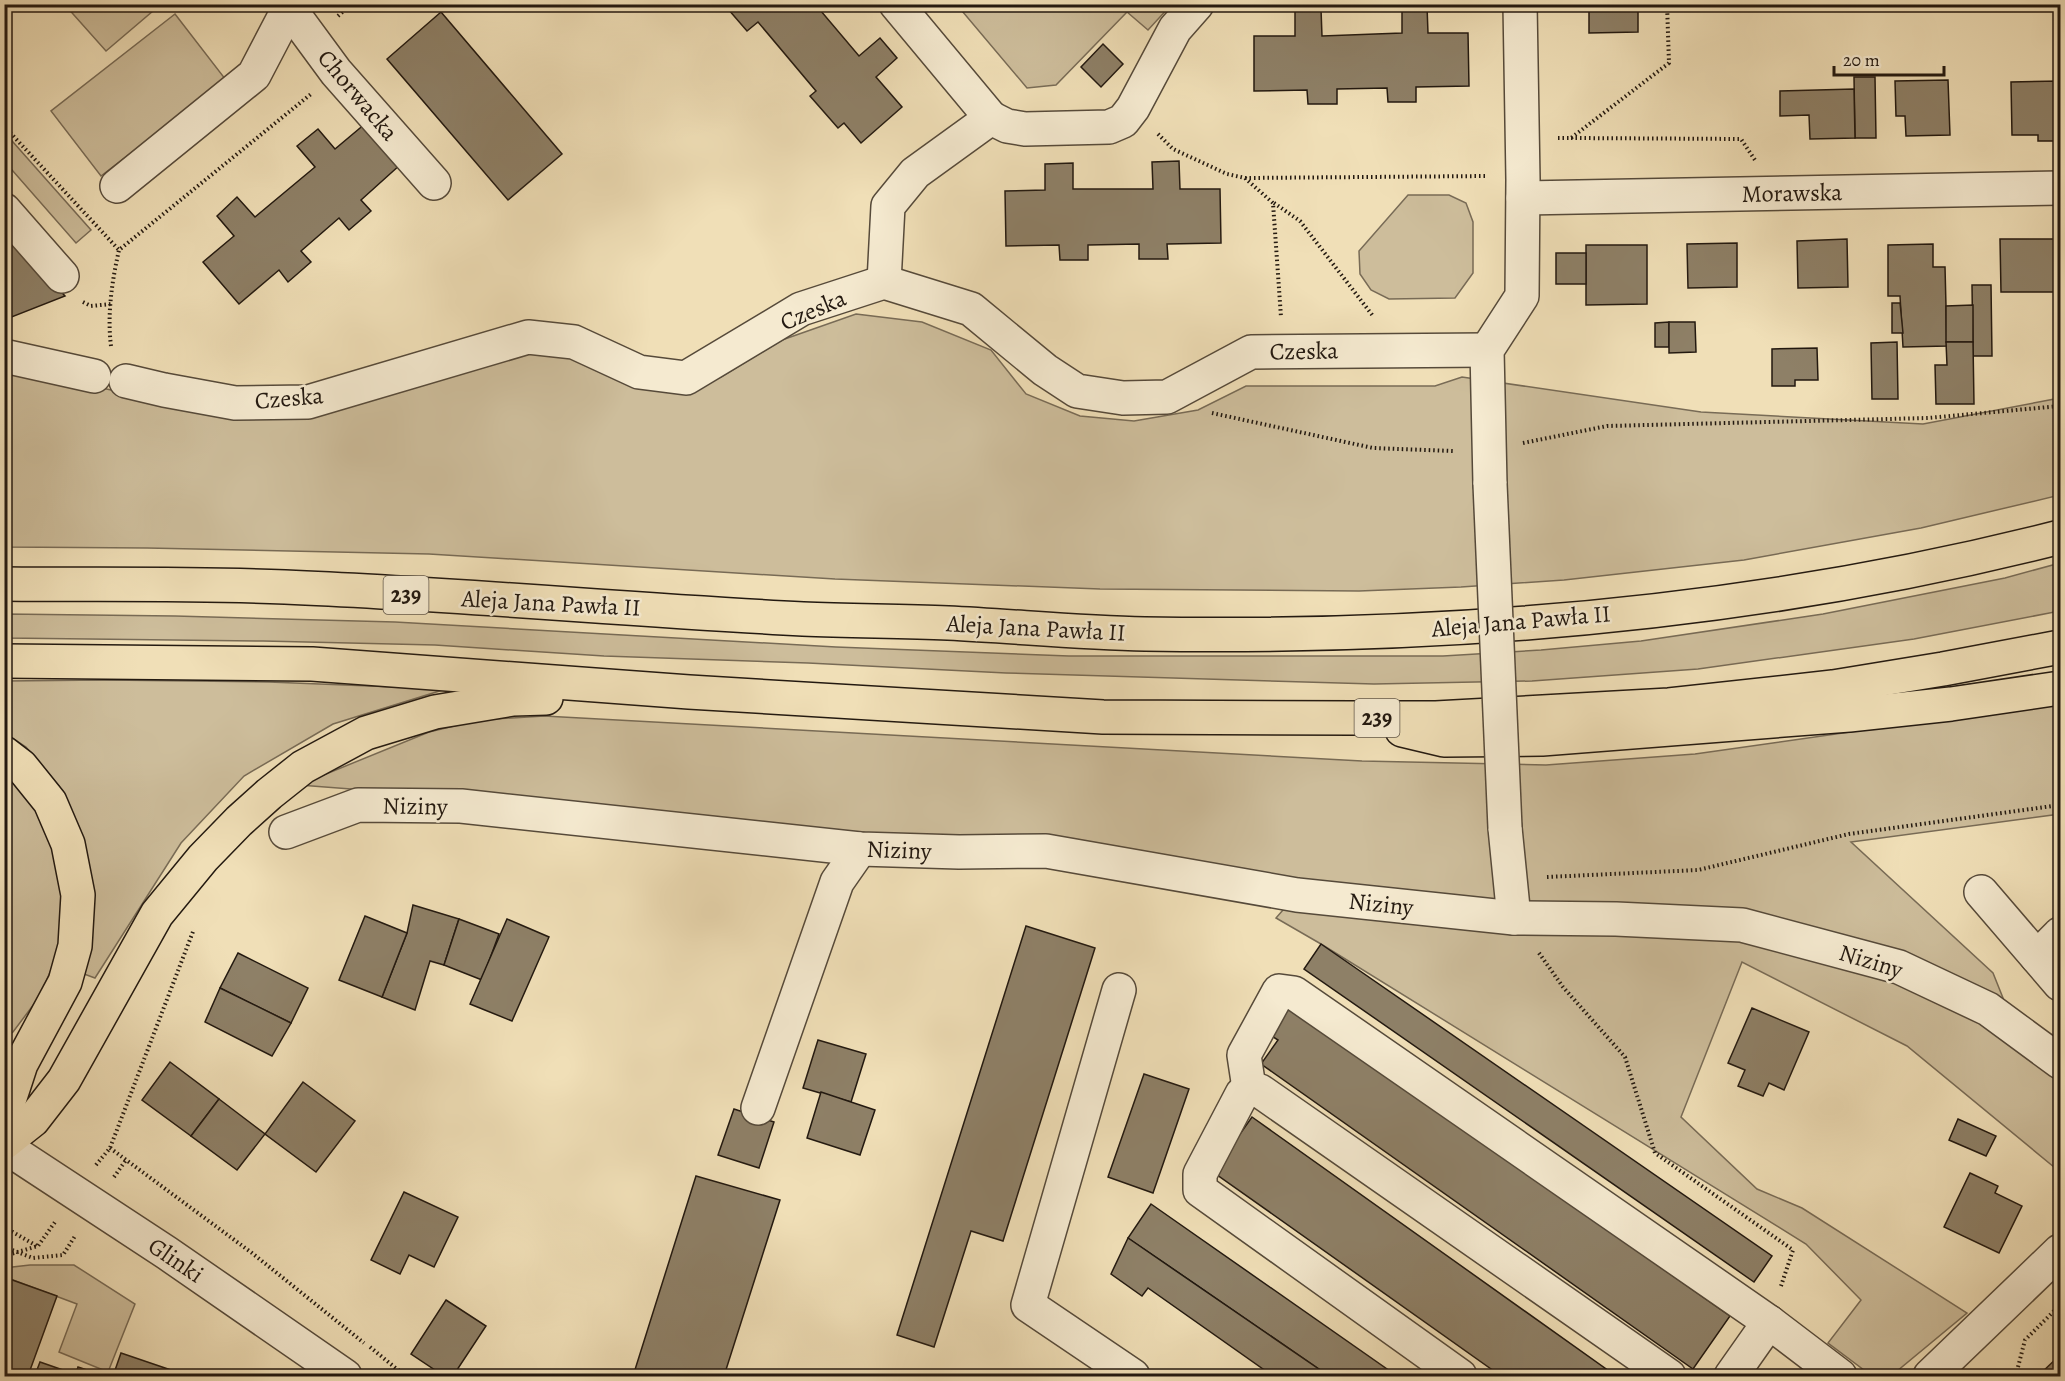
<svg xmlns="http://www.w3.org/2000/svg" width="2065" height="1381" viewBox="0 0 2065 1381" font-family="Alegreya,serif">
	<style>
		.green { fill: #cdbd9b; stroke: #786b56; stroke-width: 1.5 }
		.building { fill: #8e8067; stroke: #231910; stroke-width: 1.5 }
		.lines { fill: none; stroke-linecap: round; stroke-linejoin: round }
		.minor-casing { stroke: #564a3a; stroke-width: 36 }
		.major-casing { stroke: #231910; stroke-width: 36 }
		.path { stroke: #231910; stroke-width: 4; stroke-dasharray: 1.5 3; stroke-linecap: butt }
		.minor { stroke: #f5ead0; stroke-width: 33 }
		.major { stroke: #f0dfb7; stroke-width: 33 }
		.minor-bridge-casing { stroke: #564a3a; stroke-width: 36; stroke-linecap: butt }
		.minor-bridge { stroke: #f5ead0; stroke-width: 33 }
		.labels { text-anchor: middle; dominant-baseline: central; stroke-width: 5; stroke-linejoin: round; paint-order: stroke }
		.shield { fill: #f5ead0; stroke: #62584a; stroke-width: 1.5 }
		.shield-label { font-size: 22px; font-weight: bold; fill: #231910 }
		.street-label { font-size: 24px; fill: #231910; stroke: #f5ead0 }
	</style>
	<rect width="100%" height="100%" fill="#f0dfb7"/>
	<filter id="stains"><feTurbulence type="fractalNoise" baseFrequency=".00333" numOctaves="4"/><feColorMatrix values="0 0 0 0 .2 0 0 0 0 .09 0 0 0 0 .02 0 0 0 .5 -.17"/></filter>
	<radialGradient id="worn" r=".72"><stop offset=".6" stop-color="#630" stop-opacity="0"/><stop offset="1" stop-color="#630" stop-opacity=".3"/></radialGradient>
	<g class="green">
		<path d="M65 5H160L106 51Z"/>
		<path d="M957 5H1171L1148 30 1127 12 1056 85 1027 88Z"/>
		<path d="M175 14 226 80 101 176 51 111Z"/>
		<path d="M5 133 91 230 76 243 5 162Z"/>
		<path d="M1408 195H1449L1466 203 1473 222V273L1455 298 1389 299 1371 290 1360 274 1359 251Z"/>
		<path d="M856 314 922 322 991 350 1026 394 1080 416 1134 421 1198 410 1246 386H1435L1462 377 1701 412 1923 424 2060 398V495L1921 528 1744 560 1564 580 1461 587 1359 591 1100 589 835 579 429 554 147 548 5 547V368L198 408 520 347 701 385 721 377 782 340Z"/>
		<path d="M2060 563V611L1914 639 1698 669 1532 681 1374 684 1006 673 808 663 604 656 435 645 263 641 5 638V614L175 616 395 622 836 647 1069 656H1443L1541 650 1641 641 1823 614 2005 578Z"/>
		<path d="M106 680 269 682 446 689 333 724 244 776 181 843 95 978 84 974 90 877 79 827 59 786 26 747 5 733 4 681Z"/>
		<path d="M2060 702V814L1851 842 1993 973 2019 1038 2060 1075V1172L1907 1046 1742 962 1681 1117 1757 1189 1802 1208 1967 1313 1891 1376H1872L1828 1343 1861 1300 1806 1244 1321 944 1276 918 1296 895 544 804 299 785 429 732 479 720 544 716 1362 761 1546 765 1695 754Z"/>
		<path d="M4 768 40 811 58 855 65 904 58 953 40 996 13 1032 5 1038Z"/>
		<path d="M30 1265H74L135 1304 108 1372 59 1352 77 1304 5 1277 4 1268Z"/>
	</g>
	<g class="building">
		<path d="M733 4H815L859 56 880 38 897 58 876 77 902 107 861 143 844 123 838 128 810 96 816 91 758 22 747 31 728 9Z"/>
		<path d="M1589 4H1638V32L1589 33Z"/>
		<path d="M1402 6H1427L1428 33H1468L1469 86 1416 87V102H1388L1387 88 1337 89V104H1308L1307 90 1254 91V36H1295V9H1321L1322 36 1402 33Z"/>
		<path d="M441 12 562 154 508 200 387 59Z"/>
		<path d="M1103 44 1123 64 1101 87 1081 67Z"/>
		<path d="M1854 77H1875L1876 138H1855Z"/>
		<path d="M1948 80 1950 135 1906 136 1905 116H1896L1895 81Z"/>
		<path d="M2060 81V141H2038V135H2012L2011 82Z"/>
		<path d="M1854 89 1855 138 1810 139 1809 115 1780 116V91Z"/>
		<path d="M366 123 401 164 361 200 371 211 349 230 339 218 301 251 311 262 288 282 279 270 239 304 203 262 234 236 217 216 237 197 255 217 315 167 297 146 318 129 335 149Z"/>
		<path d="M1179 161 1180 189H1220L1221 243 1167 244 1168 259H1139V244L1088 245V260H1060L1059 245 1006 246 1005 191 1045 190V164L1073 163V189H1153L1152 162Z"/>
		<path d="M4 230 65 296 4 320Z"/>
		<path d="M1847 239 1848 287 1798 288 1797 241Z"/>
		<path d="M2000 239H2054L2055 292H2001Z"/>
		<rect x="2054" y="239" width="6" height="34"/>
		<path d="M1737 243V287L1688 288 1687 244Z"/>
		<path d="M1933 244V267H1945L1947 346 1903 347 1900 296H1888V245Z"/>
		<path d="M1586 245H1647V304L1586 305Z"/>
		<rect x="1556" y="253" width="30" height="31"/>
		<path d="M1972 285H1991L1992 356H1973Z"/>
		<path d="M1892 303H1900L1903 333H1892Z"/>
		<path d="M1973 305V342H1946V306Z"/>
		<path d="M1669 322V347H1655V323Z"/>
		<path d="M1669 322H1695L1696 352 1669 353Z"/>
		<path d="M1897 342 1898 399H1872L1871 343Z"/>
		<path d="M1946 342H1973L1974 404H1936L1935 365H1947Z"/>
		<path d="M1817 348 1818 380H1795V386H1772V349Z"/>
		<path d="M413 905 459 919 444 965 430 961 415 1010 382 997 407 933Z"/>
		<path d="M365 916 407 933 382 997 339 980Z"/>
		<path d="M459 919 499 934 482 980 444 965Z"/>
		<path d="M507 919 549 937 512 1021 470 1004Z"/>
		<path d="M1026 926 1095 948 1003 1241 971 1231 934 1347 897 1335Z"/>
		<path d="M1321 944 1772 1256 1754 1282 1304 969Z"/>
		<path d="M238 953 308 988 291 1023 220 988Z"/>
		<path d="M220 988 291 1023 272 1056 205 1022Z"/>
		<path d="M1284 1002 1730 1316 1693 1369 1261 1064 1278 1040 1264 1031Z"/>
		<path d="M1752 1008 1809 1032 1784 1090 1769 1083 1763 1096 1738 1086 1745 1070 1728 1063Z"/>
		<path d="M818 1040 866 1054 851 1102 803 1088Z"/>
		<path d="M170 1062 219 1099 191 1136 142 1100Z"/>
		<path d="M1144 1074 1189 1089 1153 1193 1108 1177Z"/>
		<path d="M303 1082 355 1121 316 1172 265 1134Z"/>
		<path d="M821 1092 875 1110 860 1155 807 1138Z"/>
		<path d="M219 1099 265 1134 237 1170 191 1136Z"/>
		<path d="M734 1109 774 1122 759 1168 718 1155Z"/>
		<path d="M1252 1117 1616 1376H1501L1213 1172Z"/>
		<path d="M1958 1119 1996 1136 1986 1156 1949 1140Z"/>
		<path d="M1970 1173 1998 1186 1995 1193 2022 1206 1999 1253 1944 1227Z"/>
		<path d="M696 1176 780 1200 724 1376H633Z"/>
		<path d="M404 1192 458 1217 434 1267 409 1255 400 1274 371 1260Z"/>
		<path d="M1151 1204 1397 1376H1329L1128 1238Z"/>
		<path d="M1128 1238 1329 1376H1273L1148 1288 1142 1296 1111 1274Z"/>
		<path d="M4 1277 57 1296 29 1373 35 1375 40 1362 63 1370 61 1376H4Z"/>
		<path d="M446 1300 486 1326 453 1376H444L411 1354Z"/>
		<path d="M121 1353 171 1370 169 1376H113Z"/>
		<path d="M2060 1355V1376H2038Z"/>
		<path d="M78 1367 105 1376H75Z"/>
	</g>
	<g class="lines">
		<g class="minor-casing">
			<g id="minor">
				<path d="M286 4 336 72 434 183"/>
				<path d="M896 4 991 118"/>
				<path d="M117 186 254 75 289 8"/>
				<path d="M1523 198 2060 188"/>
				<path d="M4 210 62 276"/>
				<path d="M884 282 888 206 915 173 991 118 1007 126 1025 129 1109 127 1123 121 1133 108 1175 29 1197 4"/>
				<path d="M4 356 94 376"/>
				<path d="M126 381 164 390 235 403 308 402 528 337 574 342 639 372 686 378 801 309 884 282 971 309 1045 370 1077 391 1123 398 1167 397 1251 352 1487 350"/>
				<path d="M1490 484 1487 350 1522 296 1523 180 1520 4"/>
				<path d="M1505 828 1514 918"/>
				<path d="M286 832 358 805 461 806 860 849 959 852 1046 851 1297 895 1514 918 1616 919 1742 925 1899 967 1988 1009 2060 1062"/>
				<path d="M1981 892 2060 984"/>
				<path d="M2037 957 2060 934"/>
				<path d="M1119 990 1028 1305 1133 1376"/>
				<path d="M1249 1088 1244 1055 1279 991 1294 993 1769 1322 1840 1376"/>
				<path d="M758 1108 837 882 860 849"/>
				<path d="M4 1146 167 1253 345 1376"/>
				<path d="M1460 1376 1200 1190V1174L1242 1094 1249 1088 1260 1091 1669 1376"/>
				<path d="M1731 1376 1769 1322"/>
				<path d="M1930 1376 2060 1251"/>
			</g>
		</g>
		<g class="major-casing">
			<g id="major">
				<path d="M4 584C98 585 191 583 285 587 457 594 630 610 803 619 851 621 899 621 948 623 1013 626 1079 633 1145 634 1451 639 1763 613 2060 537"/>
				<path d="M4 661 312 664 689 692 1103 717 1354 718H1436L1669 705 1833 687 1943 669 2060 647"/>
				<path d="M1402 730 1444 740 1542 739 1849 715 1951 704 2060 688"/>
				<path d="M4 753 21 766 50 802 68 844 78 895 75 946 65 982 21 1064 5 1113 4 1121"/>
				<path d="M4 1143 33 1120 64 1080 157 914 203 858 239 821 269 794 303 767 366 733 435 712 513 699 546 698"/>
			</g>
		</g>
		<g class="path">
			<path d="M338 16 351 4"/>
			<path d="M4 126 119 250"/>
			<path d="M1158 134 1173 149 1227 174 1245 178 1273 203 1281 317"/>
			<path d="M1558 138H1571L1669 63 1667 4"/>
			<path d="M1571 138 1741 139 1755 160"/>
			<path d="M1245 178 1487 176"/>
			<path d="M1274 203 1300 221 1373 316"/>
			<path d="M83 302 91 306 111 304"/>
			<path d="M111 346C107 314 112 281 119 250L311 94"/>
			<path d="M1212 413 1373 448 1453 451"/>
			<path d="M1523 443 1607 426 1928 418 2060 406"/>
			<path d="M1547 877 1698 870 1849 834 2060 805"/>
			<path d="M1539 953 1563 987 1625 1057 1655 1153 1793 1250 1781 1286"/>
			<path d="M110 1148 252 1253 364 1343"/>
			<path d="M96 1165 110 1148 194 929"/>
			<path d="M114 1177 126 1160"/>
			<path d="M4 1227 37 1246"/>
			<path d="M4 1247 33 1258 63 1255 75 1236"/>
			<path d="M4 1256 38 1246 55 1222"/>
			<path d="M370 1347 398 1370 409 1376"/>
			<path d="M2018 1367 2025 1340 2060 1305"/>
		</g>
		<use href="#minor" class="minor"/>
		<use href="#major" class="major"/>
		<g class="minor-bridge-casing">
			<path id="minor-bridge" d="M1490 484 1505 828"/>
		</g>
		<use href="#minor-bridge" class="minor-bridge"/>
	</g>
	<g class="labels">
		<g class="shield">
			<rect x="383.5" y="576" width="45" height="38" rx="4.5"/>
			<rect x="1354.5" y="699" width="45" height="38" rx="4.5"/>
		</g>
		<g class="shield-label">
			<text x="406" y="595">239</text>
			<text x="1377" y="718">239</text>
		</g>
		<g class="street-label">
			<text transform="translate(358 95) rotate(50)">Chorwacka</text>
			<text transform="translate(1792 193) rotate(-1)">Morawska</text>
			<text transform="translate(813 310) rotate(-23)">Czeska</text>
			<text transform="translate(1304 351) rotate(-1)">Czeska</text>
			<text transform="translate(289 398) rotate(-5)">Czeska</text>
			<text transform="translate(551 603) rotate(3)">Aleja Jana Pawła II</text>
			<text transform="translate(1521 621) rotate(-5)">Aleja Jana Pawła II</text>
			<text transform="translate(1036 628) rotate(3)">Aleja Jana Pawła II</text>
			<text transform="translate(415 806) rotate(1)">Niziny</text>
			<text transform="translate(899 850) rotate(2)">Niziny</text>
			<text transform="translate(1381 904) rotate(6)">Niziny</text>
			<text transform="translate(1871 961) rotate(17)">Niziny</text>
			<text transform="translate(176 1260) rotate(34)">Glinki</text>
		</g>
	</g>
	<rect width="2065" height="1381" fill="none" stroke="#f0dfb7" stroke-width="24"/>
	<rect x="6" y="6" width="2053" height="1369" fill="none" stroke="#231910" stroke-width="3"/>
	<rect x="12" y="12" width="2041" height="1357" fill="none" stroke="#231910" stroke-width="1.5"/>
	<path d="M1834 66v9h110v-9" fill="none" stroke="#231910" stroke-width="3"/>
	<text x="1843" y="66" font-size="18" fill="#231910" stroke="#f5ead0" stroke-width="4.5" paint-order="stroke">20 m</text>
	<rect width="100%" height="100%" filter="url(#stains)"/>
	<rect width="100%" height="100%" fill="url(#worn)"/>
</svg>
